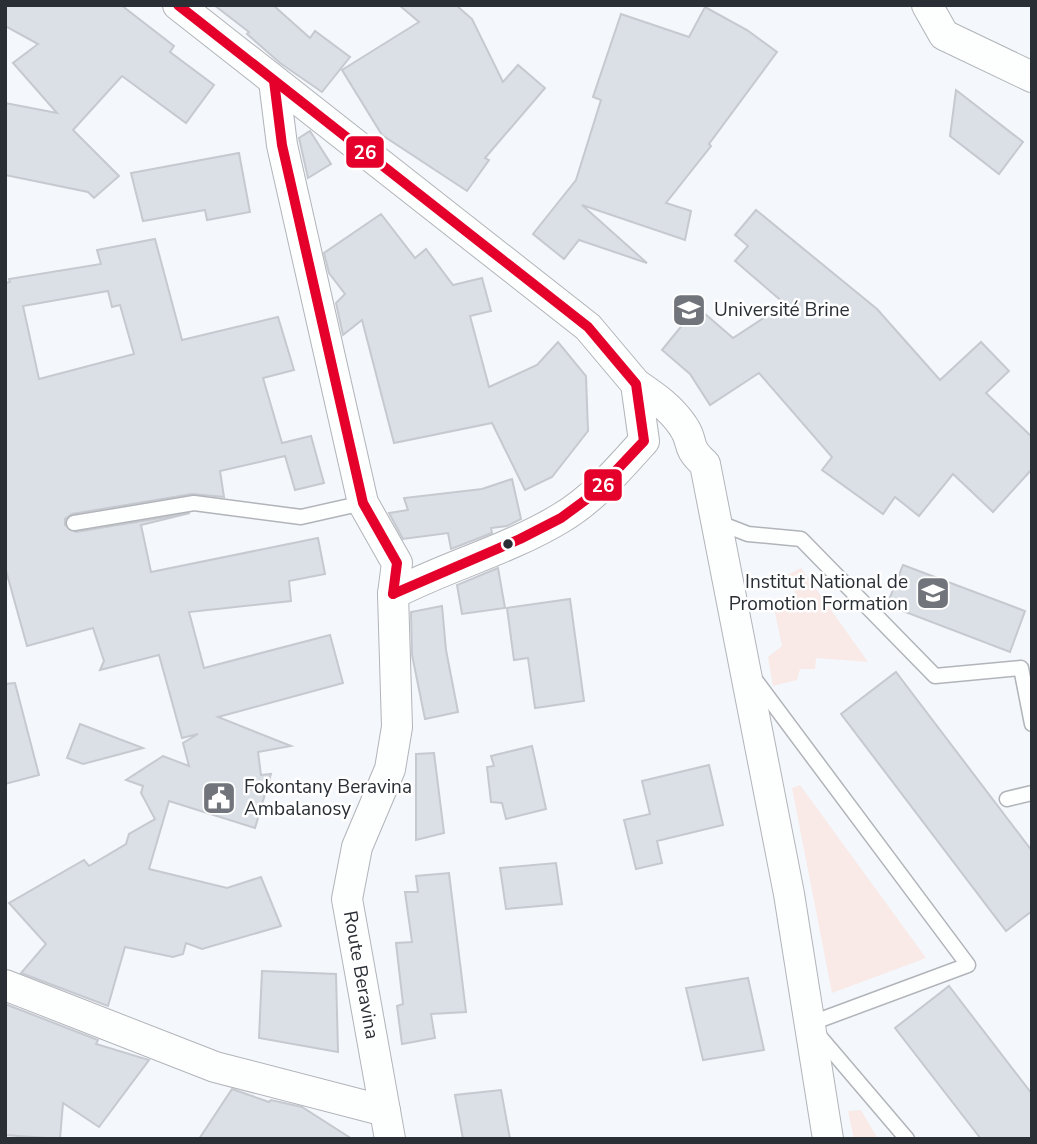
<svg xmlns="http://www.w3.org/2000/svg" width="1037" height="1144" viewBox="0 0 1037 1144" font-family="'Nunito Sans',sans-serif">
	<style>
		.green { fill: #f9eae7 }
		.building { fill: #dbe0e6; stroke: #c6c9cf; stroke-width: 2; fill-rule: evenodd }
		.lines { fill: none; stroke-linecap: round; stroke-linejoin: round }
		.service-casing { stroke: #b1b4b9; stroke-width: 17 }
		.minor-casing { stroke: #b1b4b9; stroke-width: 32 }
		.service { stroke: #fdfefe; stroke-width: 14 }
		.minor { stroke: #fdfefe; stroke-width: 30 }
		.bus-1-casing { stroke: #fff; stroke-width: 16 }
		.bus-1 { stroke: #e4002b; stroke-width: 10 }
		.bus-dot { fill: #2a2f36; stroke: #fff; stroke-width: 2.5 }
		.labels { text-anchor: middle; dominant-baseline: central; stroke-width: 5; stroke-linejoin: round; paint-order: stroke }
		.poi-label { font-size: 19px; fill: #2a2f36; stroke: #fff; text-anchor: start }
		.street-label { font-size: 19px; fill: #2a2f36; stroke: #fff }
		.line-badge { stroke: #fff; stroke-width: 2.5 }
		.badge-label { font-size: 19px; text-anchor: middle; font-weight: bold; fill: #fff }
	</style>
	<rect width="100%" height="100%" fill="#f4f7fb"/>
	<g class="green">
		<path d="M801 568 868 662 816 658 815 669H800L797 680 773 686 768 657 782 646 774 608 796 595 787 575Z"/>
		<path d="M800 785 926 958 832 993 792 788Z"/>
		<path d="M861 1110 878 1139H854L848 1111Z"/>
	</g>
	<g class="building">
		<path d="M5 5H121L174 46 170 52 214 85 186 123 122 76 73 130 119 176 94 198 88 192 5 175V103L57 113 13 63 38 44 5 26Z"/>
		<path d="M214 5H273L310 38 315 31 350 57 322 92 280 63 247 34 249 32Z"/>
		<path d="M399 5H456L472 19 503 82 518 65 545 88 485 158 489 160 467 191 382 135 342 70 419 22Z"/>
		<path d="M705 7 747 30 777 52 709 144 711 146 666 203 691 211 685 240 582 205 647 263 579 240 564 259 533 234 576 180 601 100 593 97 621 14 689 37Z"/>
		<path d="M956 90 1023 142 999 174 950 136Z"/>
		<path d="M310 131 331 164 308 178 299 138Z"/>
		<path d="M239 153 250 212 207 220 205 210 143 221 131 173Z"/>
		<path d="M756 210 877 309 940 380 981 342 1009 371 986 393 1032 437V469L993 512 953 474 919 516 895 497 883 514 822 470 832 457 759 373 710 405 690 374 662 350 697 307 733 338 785 304 735 261 748 246 735 235Z"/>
		<path d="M381 214 415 258 426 249 453 285 482 278 491 311 470 316 489 387 537 365 558 342 586 376 588 431 552 477 525 490 492 423 394 443 362 320 343 335 336 303 345 294 329 273 324 253Z"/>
		<path d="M155 239 182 340 278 317 294 370 263 378 282 443 311 436 324 483 295 490 285 456 220 471 224 497 192 494 72 514 65 519V525L76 532 190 513 141 525 151 572 318 538 325 574 289 581 291 601 189 612 204 668 330 635 343 683 218 717 291 746 258 752 261 775 271 774 255 828 169 801 149 869 227 888 261 877 281 926 202 949 186 943 183 954 173 957 125 947 108 1006 21 973 46 944 9 903 84 860 89 866 126 844 129 834 155 819 141 793 143 786 126 780 163 756 189 766 183 743 198 734 182 738 159 655 100 670 104 661 93 628 27 646 5 567V283L10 282 9 279 101 264 97 250ZM108 291 112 307 120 305 134 354 39 379 23 306Z"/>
		<path d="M512 479 521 519 507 526 491 528 492 533 451 549 448 533 403 539 389 513 408 510 404 498 482 489Z"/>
		<path d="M903 565 1025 611 1010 652 887 605Z"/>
		<path d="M498 568 505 608 462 614 457 585Z"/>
		<path d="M570 599 584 701 535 708 528 658 514 660 507 608Z"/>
		<path d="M442 606 446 650 458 712 425 719 412 655 411 612Z"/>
		<path d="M896 672 1032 851V911L1006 931 841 714Z"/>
		<path d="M15 683 39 775 5 784V684Z"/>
		<path d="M80 724 143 748 83 764 67 758Z"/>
		<path d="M532 746 546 809 506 819 502 803 491 802 487 767 494 766 491 756Z"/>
		<path d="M434 753 444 833 416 840V754Z"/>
		<path d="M709 765 723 825 657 841 662 863 636 869 624 820 650 814 642 781Z"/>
		<path d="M556 863 562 904 506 909 500 868Z"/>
		<path d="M449 873 466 1012 431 1014 435 1038 402 1044 397 1006 403 1004 396 943 412 942 405 892H418L416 876Z"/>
		<path d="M262 971 336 974 338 1052 259 1038Z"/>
		<path d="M748 978 764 1050 703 1060 686 988Z"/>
		<path d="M949 986 1032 1094V1139H981L895 1028Z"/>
		<path d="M5 1004 98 1040 96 1044 149 1060 99 1127 63 1103 60 1139 5 1135Z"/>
		<path d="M232 1089 269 1102 271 1100 302 1107 352 1139H199Z"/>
		<path d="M501 1090 510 1139H463L455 1095Z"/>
	</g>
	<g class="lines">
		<g class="service-casing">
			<g id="service">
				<path d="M717 522 748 534 801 539 935 676 1021 668 1032 724"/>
				<path d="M74 523 194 503 301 517 363 503"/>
				<path d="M753 677 968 965 809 1024 907 1139"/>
				<path d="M1007 799 1032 793"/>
			</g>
		</g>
		<g class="minor-casing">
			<g id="minor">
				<path d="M178 5 588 327 636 384 644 441C619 469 593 499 561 518 508 550 447 566 393 594"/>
				<path d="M927 5 944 35 1032 77"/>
				<path d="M274 81 282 145 363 503 397 563 393 594 397 727 390 769 357 847 347 899 390 1139"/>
				<path d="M636 384C654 396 671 408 683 426 695 443 684 445 705 464L789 894 828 1139"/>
				<path d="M5 985 215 1067 385 1111"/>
			</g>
		</g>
		<use href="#service" class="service"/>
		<use href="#minor" class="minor"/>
		<g class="bus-1-casing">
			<g id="bus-1">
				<path d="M178 5 588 327 636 384 644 441 595 493 561 518 520 539 393 594"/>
				<path d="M274 81 282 145 363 503 397 563 393 594"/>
			</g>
		</g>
		<use href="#bus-1" class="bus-1"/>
	</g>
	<defs>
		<g id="university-square" transform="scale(1.75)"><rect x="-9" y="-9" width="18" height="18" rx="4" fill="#71757b" stroke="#fff"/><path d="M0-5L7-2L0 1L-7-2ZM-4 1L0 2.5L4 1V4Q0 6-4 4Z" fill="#fff"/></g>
		<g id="civic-square" transform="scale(1.75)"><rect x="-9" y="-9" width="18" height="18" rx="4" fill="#71757b" stroke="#fff"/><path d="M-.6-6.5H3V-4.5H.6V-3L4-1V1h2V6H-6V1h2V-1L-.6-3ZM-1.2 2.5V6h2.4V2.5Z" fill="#fff"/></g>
	</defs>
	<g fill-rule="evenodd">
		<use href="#university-square" x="689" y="310"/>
		<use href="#university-square" x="933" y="593"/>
		<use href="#civic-square" x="219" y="798"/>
	</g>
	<circle class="bus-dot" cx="508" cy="544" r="6"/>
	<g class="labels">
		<g class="poi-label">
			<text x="714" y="310">Université Brine</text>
			<text x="908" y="582" text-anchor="end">Institut National de<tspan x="908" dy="22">Promotion Formation</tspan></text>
			<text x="244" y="787">Fokontany Beravina<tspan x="244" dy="22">Ambalanosy</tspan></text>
		</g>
		<g class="street-label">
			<text transform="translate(361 975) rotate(80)">Route Beravina</text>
		</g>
	</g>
	<g class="line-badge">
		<rect x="345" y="135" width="40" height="34" rx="7" fill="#e4002b"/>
		<rect x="583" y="468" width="40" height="34" rx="7" fill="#e4002b"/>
	</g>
	<g class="badge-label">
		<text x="365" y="159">26</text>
		<text x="603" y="492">26</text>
	</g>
	<rect width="1037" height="1144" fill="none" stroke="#2a2f36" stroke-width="14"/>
</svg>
